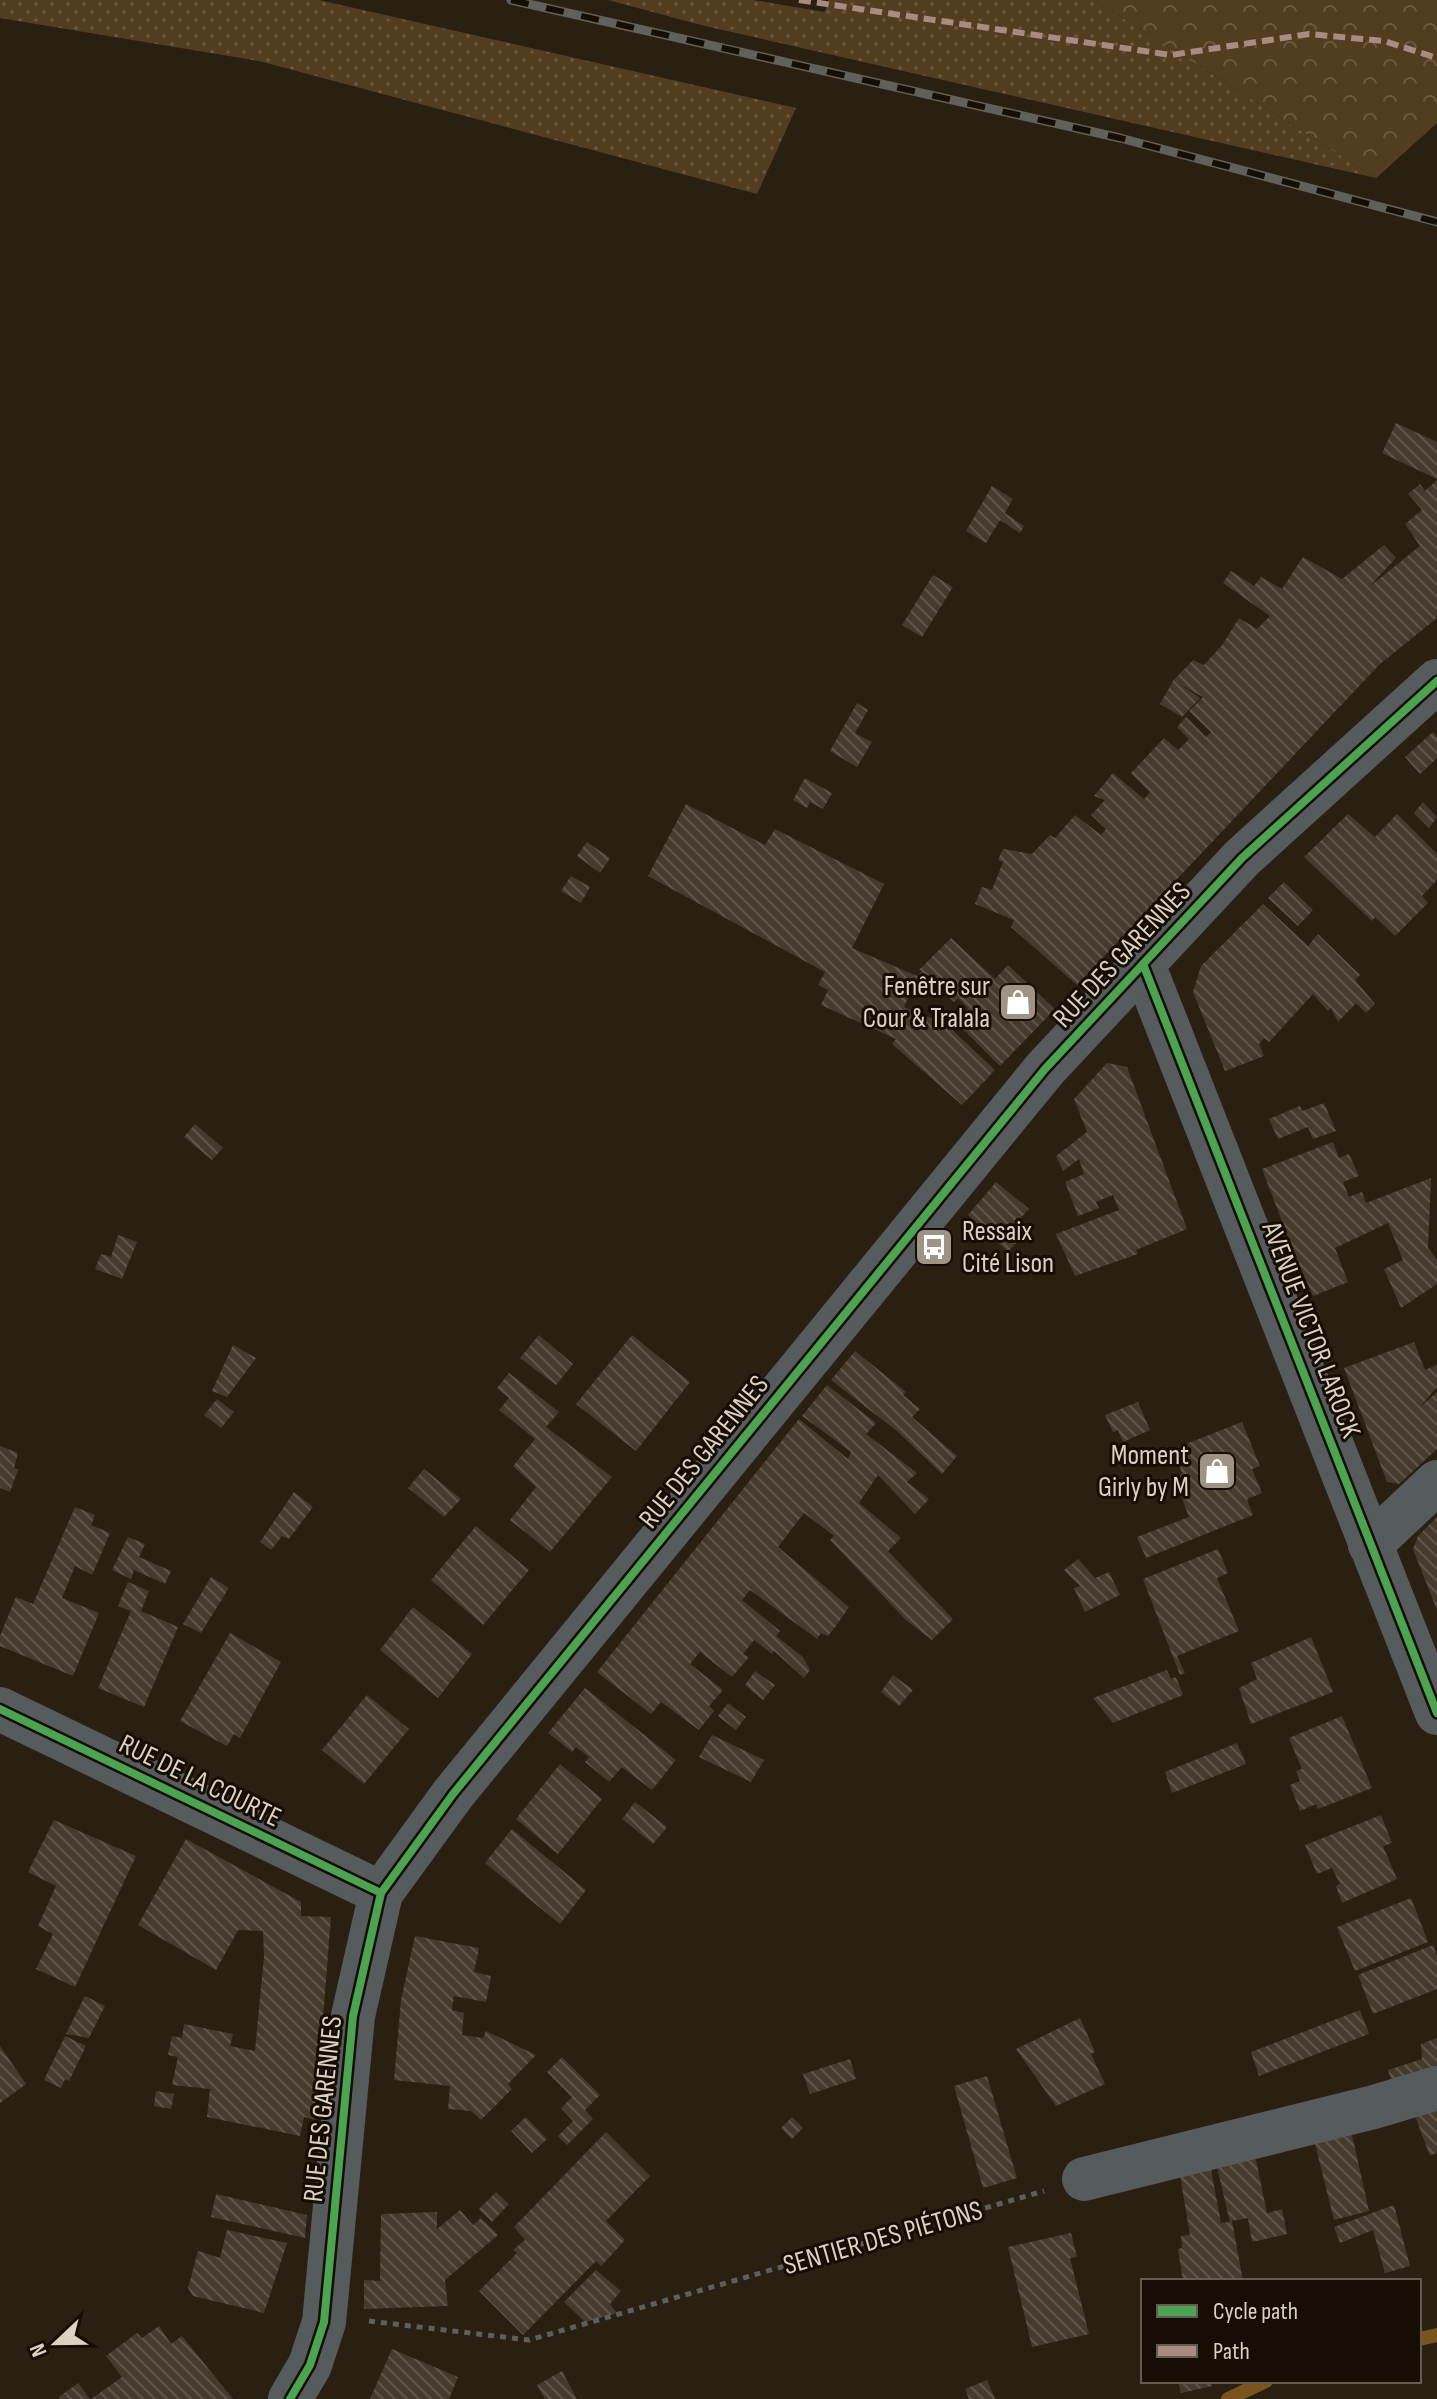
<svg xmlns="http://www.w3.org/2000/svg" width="1437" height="2399" viewBox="0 0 1437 2399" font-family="'Sofia Sans Condensed',sans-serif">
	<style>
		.grass { fill: url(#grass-dots) }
		.forest { fill: url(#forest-crowns) }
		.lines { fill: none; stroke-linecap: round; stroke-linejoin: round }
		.stream { stroke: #7a541f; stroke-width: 14 }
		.building { fill: url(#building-back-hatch) }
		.path { stroke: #5f5e5d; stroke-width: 5; stroke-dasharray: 6 6; stroke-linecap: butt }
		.minor { stroke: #565b5e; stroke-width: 44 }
		.rail-casing { stroke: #61605b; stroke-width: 9 }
		.rail { stroke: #160d04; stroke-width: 6; stroke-dasharray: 18; stroke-linecap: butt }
		.quiet { stroke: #a88b81; stroke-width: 6; stroke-dasharray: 12 6; stroke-linecap: butt }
		.cycleway-casing { stroke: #160d04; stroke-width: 13 }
		.cycleway { stroke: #4ca352; stroke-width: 8 }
		.labels { text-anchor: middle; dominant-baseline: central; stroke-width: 6; stroke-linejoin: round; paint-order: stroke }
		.street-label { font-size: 28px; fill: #ddd1c2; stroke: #160d04 }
		.poi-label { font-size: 28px; fill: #ddd1c2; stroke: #160d04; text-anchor: end }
	</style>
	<defs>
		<pattern id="grass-dots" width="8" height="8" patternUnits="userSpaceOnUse" patternTransform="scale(2)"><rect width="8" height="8" fill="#533d20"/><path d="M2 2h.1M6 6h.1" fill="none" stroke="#6b583f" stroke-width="1.8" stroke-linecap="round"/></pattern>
		<pattern id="forest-crowns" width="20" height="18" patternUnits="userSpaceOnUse" patternTransform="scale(2)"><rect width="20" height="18" fill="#533d20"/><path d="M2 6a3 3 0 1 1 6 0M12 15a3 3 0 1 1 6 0" fill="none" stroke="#6b583f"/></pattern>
		<pattern id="building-back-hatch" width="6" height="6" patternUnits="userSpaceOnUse" patternTransform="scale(2)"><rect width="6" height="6" fill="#453b2c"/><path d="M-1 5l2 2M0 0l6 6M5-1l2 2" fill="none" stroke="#5f5649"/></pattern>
	</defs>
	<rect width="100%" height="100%" fill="#2a2012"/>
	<g class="grass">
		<path d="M0 0H319L796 108 757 194 259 61 0 18Z"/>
		<path d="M608 0H753L825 12 828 0H1095L1376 178 705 26Z"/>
	</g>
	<path class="forest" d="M1095 0H1437V123L1376 178Z"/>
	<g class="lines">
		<g class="stream">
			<path d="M1419 2339 1437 2335"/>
			<path d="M1228 2399 1266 2381"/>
		</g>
	</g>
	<g class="building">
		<path d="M1396 423 1437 442V479L1382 453Z"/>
		<path d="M1437 480V618L1380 664 1077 985 1011 927 1014 920 975 904 982 887 992 890 1003 862 998 860 1003 849 1032 854 1050 835 1055 838 1075 815 1101 835 1106 829 1091 815 1105 800 1094 796 1113 773 1144 799 1150 792 1131 773 1164 738 1178 750 1189 739 1177 727 1186 717 1206 737 1211 732 1189 711 1203 697 1179 684 1200 698 1182 717 1160 704 1173 681 1193 660 1204 665 1223 644 1239 618 1257 629 1270 616 1223 583 1231 571 1254 586 1261 577 1282 589 1303 557 1342 579 1384 545 1396 558 1369 587 1420 546 1405 524 1422 510 1408 494 1420 484 1425 491Z"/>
		<path d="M992 486 1013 499 1005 513 1024 526 1020 533 1000 520 986 543 966 531Z"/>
		<path d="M933 575 953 587 922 637 902 625Z"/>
		<path d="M857 703 868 710 855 733 872 742 857 767 830 751Z"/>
		<path d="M1433 732 1437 737V758L1420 774 1405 757Z"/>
		<path d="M805 778 832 793 823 809 810 802 807 808 793 800Z"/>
		<path d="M1423 802 1437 817 1429 828 1414 813Z"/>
		<path d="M686 804 765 845 775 829 884 884 852 948 917 976 922 971 919 970 951 938 995 979 1008 965 1055 1009 1000 1066 955 1021 968 1008 958 998 954 1002 936 985 925 995 914 985 904 1007 946 1024 995 1070 962 1105 892 1044 896 1039 821 1005 828 990 818 985 825 972 648 876Z"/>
		<path d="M1348 814 1375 837 1397 814 1437 854V880L1422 896 1428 903 1395 936 1375 917 1372 921 1304 857Z"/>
		<path d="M587 842 610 858 600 873 577 856Z"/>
		<path d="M571 876 590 887 581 903 561 891Z"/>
		<path d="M1284 882 1313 910 1298 926 1268 898Z"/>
		<path d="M1263 904 1308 946 1318 934 1360 975 1355 980 1375 1004 1366 1013 1356 1003 1338 1022 1331 1008 1328 1011 1313 994 1269 1042 1264 1038 1259 1044 1264 1056 1225 1071 1193 992 1201 966Z"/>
		<path d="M1107 1063 1127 1067 1187 1229 1136 1250 1138 1254 1075 1276 1056 1234 1119 1210 1113 1195 1096 1202 1099 1208 1078 1216 1065 1182 1084 1174 1079 1159 1063 1171 1056 1156 1087 1132 1074 1099Z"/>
		<path d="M1324 1103 1336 1131 1313 1139 1308 1127 1278 1139 1269 1119 1300 1106 1302 1111Z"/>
		<path d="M195 1124 223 1148 212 1160 184 1137Z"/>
		<path d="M1333 1142 1339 1158 1349 1154 1359 1176 1343 1182 1349 1197 1362 1192 1366 1203 1431 1178 1428 1248 1437 1260V1284L1401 1308 1384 1269 1403 1260 1388 1223 1335 1248 1348 1282 1313 1296 1295 1255 1262 1169Z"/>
		<path d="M996 1182 1029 1209 1007 1233 1017 1242 1008 1252 968 1215Z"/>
		<path d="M118 1235 137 1242 122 1279 95 1269 101 1254 111 1257Z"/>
		<path d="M539 1335 573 1364 556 1385 520 1358Z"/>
		<path d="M632 1335 690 1382 636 1451 576 1404Z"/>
		<path d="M1414 1342 1425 1370 1437 1365V1387L1419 1408 1437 1392V1449L1399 1484 1387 1482 1344 1368Z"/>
		<path d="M233 1345 256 1358 227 1397 212 1391Z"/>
		<path d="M855 1351 906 1392 903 1395 920 1409 912 1417 957 1456 942 1474 898 1432 831 1380Z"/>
		<path d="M509 1373 559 1412 546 1427 612 1477 550 1552 510 1520 536 1487 513 1466 535 1439 499 1410 509 1398 497 1388Z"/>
		<path d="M827 1385 876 1423 866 1434 917 1473 907 1482 929 1499 915 1514 878 1475 859 1503 901 1538 888 1551 953 1619 932 1640 906 1620 830 1540 834 1536 804 1513 778 1547 849 1607 836 1626 828 1636 821 1633 817 1639 750 1590 742 1600 780 1631 776 1636 803 1657 810 1670 804 1678 774 1651 772 1654 754 1640 743 1654 749 1657 732 1677 700 1652 690 1664 723 1690 709 1706 714 1711 699 1730 661 1702 651 1714 597 1672 799 1419 848 1459 851 1452 802 1416Z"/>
		<path d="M217 1399 234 1412 221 1428 204 1415Z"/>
		<path d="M1138 1402 1150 1430 1123 1442 1118 1430 1113 1432 1105 1415Z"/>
		<path d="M1242 1422 1260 1466 1252 1469 1262 1493 1247 1499 1253 1515 1146 1558 1137 1537 1189 1517 1175 1480 1182 1473 1173 1449Z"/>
		<path d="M0 1446 18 1453 14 1468 18 1470 10 1492 0 1488Z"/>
		<path d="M424 1469 461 1499 444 1517 408 1488Z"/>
		<path d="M294 1492 313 1507 289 1539 282 1536 271 1550 260 1542Z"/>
		<path d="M75 1507 95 1515 91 1525 110 1533 92 1575 75 1566 62 1598 99 1613 73 1676 0 1646V1636L16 1597 33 1604Z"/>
		<path d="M1437 1517V1610L1413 1549 1418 1536Z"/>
		<path d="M476 1526 529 1570 483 1625 431 1580Z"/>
		<path d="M128 1537 145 1544 139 1557 171 1571 165 1584 134 1570 131 1579 112 1570Z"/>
		<path d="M1218 1549 1228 1573 1217 1578 1239 1631 1177 1656 1185 1673 1180 1675 1143 1579Z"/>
		<path d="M1078 1559 1095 1578 1109 1572 1120 1595 1085 1612 1074 1588 1080 1586 1064 1570Z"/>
		<path d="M211 1577 229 1588 201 1633 183 1624Z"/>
		<path d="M128 1582 149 1591 141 1611 178 1627 144 1707 98 1688 131 1611 118 1606Z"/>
		<path d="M413 1607 472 1654 438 1698 380 1650Z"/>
		<path d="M230 1633 281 1662 240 1738 234 1734 227 1746 180 1721Z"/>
		<path d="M1311 1637 1333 1692 1251 1724 1239 1688 1257 1679 1251 1663Z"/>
		<path d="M1167 1670 1171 1679 1176 1677 1183 1695 1113 1723 1093 1698Z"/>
		<path d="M755 1671 775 1685 763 1700 745 1685Z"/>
		<path d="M893 1675 913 1690 899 1706 881 1692Z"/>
		<path d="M585 1688 676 1760 652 1790 622 1767 609 1782 585 1762 589 1757 576 1747 572 1752 548 1733Z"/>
		<path d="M367 1695 409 1729 364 1784 322 1750Z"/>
		<path d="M728 1703 746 1717 736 1730 718 1716Z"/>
		<path d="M1342 1716 1372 1788 1318 1809 1316 1804 1300 1811 1290 1785 1300 1781 1296 1771 1302 1769 1289 1738Z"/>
		<path d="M712 1735 764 1760 751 1782 699 1757Z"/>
		<path d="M1237 1743 1246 1764 1172 1793 1165 1772Z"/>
		<path d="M560 1764 602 1799 558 1854 516 1819Z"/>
		<path d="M635 1802 667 1827 653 1844 622 1819Z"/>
		<path d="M1381 1815 1392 1843 1383 1846 1397 1879 1342 1903 1336 1886 1340 1884 1332 1868 1317 1874 1305 1845Z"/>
		<path d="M54 1820 136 1856 75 1987 36 1969 53 1934 38 1926 56 1886 28 1872Z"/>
		<path d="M512 1829 586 1890 560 1924 485 1863Z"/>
		<path d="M186 1839 301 1902V1916L331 1917 315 2120 304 2117 300 2136 207 2117 210 2089 172 2085 178 2057 168 2055 172 2036 182 2038 184 2024 233 2034 230 2046 255 2051 264 1956 263 1931 238 1930 216 1970 138 1925Z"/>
		<path d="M1411 1898 1428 1942 1355 1971 1337 1927Z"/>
		<path d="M415 1936 479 1948 474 1972 491 1976 486 2002 454 1996 452 2010 464 2013 462 2035 483 2038 486 2031 536 2055 508 2084 512 2089 481 2120 471 2111 448 2109 450 2086 394 2080 401 2000Z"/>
		<path d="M1433 1945 1437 1956V1989L1373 2014 1358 1975Z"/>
		<path d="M85 1996 105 2006 89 2038 66 2034Z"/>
		<path d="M1360 2010 1369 2034 1259 2076 1251 2052Z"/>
		<path d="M1080 2018 1095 2052 1091 2054 1105 2084 1056 2106 1016 2049Z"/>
		<path d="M65 2036 86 2046 69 2081 65 2079 61 2088 44 2080Z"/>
		<path d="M1437 2038V2080L1395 2092 1388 2070 1422 2059 1421 2044Z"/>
		<path d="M0 2046 26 2084 0 2103Z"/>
		<path d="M562 2057 600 2095 585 2110 593 2119 567 2145 558 2136 573 2121 561 2108 572 2097 547 2072Z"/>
		<path d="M850 2059 856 2079 810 2094 803 2074Z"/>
		<path d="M987 2076 1017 2178 983 2188 954 2086Z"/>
		<path d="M156 2091 174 2094 171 2109 154 2106Z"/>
		<path d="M1437 2096V2153L1430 2156 1411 2105Z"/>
		<path d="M526 2117 547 2139 532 2153 511 2131Z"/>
		<path d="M792 2117 803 2128 792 2139 781 2128Z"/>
		<path d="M1350 2126 1369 2211 1334 2220 1313 2136Z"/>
		<path d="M606 2132 650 2176 606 2221 625 2240 601 2266 596 2261 523 2335 479 2291 517 2253 513 2250 525 2240 514 2227Z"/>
		<path d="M1255 2155 1267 2213 1282 2209 1287 2234 1252 2242 1248 2218 1232 2221 1243 2281H1183L1178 2249 1182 2248 1181 2236 1190 2235 1179 2170 1210 2164 1221 2223 1230 2222 1216 2163Z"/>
		<path d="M496 2192 509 2204 492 2222 479 2209Z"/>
		<path d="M216 2194 307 2215 305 2238 211 2217Z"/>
		<path d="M1394 2205 1410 2266 1385 2273 1373 2230 1340 2243 1334 2227Z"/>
		<path d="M460 2210 473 2225 481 2218 498 2235 445 2280 448 2306 364 2309V2280L380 2281 381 2214 437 2212V2229Z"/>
		<path d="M227 2230 287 2243 264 2313 193 2296 188 2288 198 2251 220 2258Z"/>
		<path d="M1071 2233 1077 2257 1070 2258 1089 2334 1032 2347 1008 2247Z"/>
		<path d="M596 2270 621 2291 610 2304 617 2313 585 2322 564 2302Z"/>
		<path d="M159 2326 171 2344 182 2336 233 2399H91L122 2377 106 2356 137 2333 142 2338Z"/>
		<path d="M392 2349 458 2377 449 2399H370Z"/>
		<path d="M562 2371 577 2399H545L537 2385Z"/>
		<path d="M987 2380 995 2399H969L965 2389Z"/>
		<path d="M1178 2381H1211L1212 2386 1181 2393Z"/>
		<path d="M78 2383 90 2399H60L59 2397Z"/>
	</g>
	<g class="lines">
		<path class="path" d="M369 2321 529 2340 1044 2191"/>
		<g class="minor">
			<path d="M1143 964 1437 1713"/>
			<path d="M1370 1545 1437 1482"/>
			<path d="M0 1709 381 1893"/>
			<path d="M1084 2179 1374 2107 1437 2088"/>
			<path d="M290 2399 310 2365 324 2322 353 2016 381 1893 453 1794 1045 1069 1242 858 1437 681"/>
		</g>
		<g class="rail-casing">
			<path id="rail" d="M511 0 1120 138 1437 222"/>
		</g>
		<use href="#rail" class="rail"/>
		<path class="quiet" d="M799 0 1171 55 1309 34 1384 41 1437 58"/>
		<g class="cycleway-casing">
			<g id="cycleway">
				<path d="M1143 964 1437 1713"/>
				<path d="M0 1709 381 1893"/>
				<path d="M290 2399 310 2365 324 2322 353 2016 381 1893 453 1794 1045 1069 1242 858 1437 681"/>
			</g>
		</g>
		<use href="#cycleway" class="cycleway"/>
	</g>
	<defs>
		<g id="shop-square" transform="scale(2)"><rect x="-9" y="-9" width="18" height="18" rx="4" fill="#9e9384" stroke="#160d04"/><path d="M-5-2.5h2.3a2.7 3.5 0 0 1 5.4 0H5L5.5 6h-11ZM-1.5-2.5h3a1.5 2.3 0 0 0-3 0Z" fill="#fff"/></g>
		<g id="bus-square" transform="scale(2)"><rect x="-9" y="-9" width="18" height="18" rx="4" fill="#9e9384" stroke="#160d04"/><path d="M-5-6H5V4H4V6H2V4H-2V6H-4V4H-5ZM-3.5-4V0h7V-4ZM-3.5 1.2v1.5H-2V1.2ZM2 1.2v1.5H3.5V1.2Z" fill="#fff"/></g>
	</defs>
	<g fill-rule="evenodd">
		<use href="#shop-square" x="1018" y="1002"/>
		<use href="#bus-square" x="934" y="1247"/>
		<use href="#shop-square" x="1217" y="1471"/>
	</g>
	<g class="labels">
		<g class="street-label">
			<text transform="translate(1122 955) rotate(-47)">RUE DES GARENNES</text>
			<text transform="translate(1311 1330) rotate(69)">AVENUE VICTOR LAROCK</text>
			<text transform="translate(704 1452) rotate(-51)">RUE DES GARENNES</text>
			<text transform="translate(200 1781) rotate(26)">RUE DE LA COURTE</text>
			<text transform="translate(323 2109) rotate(-84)">RUE DES GARENNES</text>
			<text transform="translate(883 2238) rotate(-16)">SENTIER DES PIÉTONS</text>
		</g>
		<g class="poi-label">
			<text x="990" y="986">Fenêtre sur<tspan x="990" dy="32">Cour &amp; Tralala</tspan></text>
			<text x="962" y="1231" text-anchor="start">Ressaix<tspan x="962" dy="32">Cité Lison</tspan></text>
			<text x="1189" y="1455">Moment<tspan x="1189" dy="32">Girly by M</tspan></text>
		</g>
	</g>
	<rect x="1141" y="2279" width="280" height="104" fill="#160d04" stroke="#665b50" stroke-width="2"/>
	<rect x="1157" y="2305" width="40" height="12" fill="#4ca352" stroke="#665b50" stroke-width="2"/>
	<text x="1213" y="2319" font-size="24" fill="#ddd1c2">Cycle path</text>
	<rect x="1157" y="2345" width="40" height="12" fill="#a88b81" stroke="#665b50" stroke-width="2"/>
	<text x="1213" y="2359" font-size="24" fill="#ddd1c2">Path</text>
	<g transform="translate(56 2343) rotate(248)" stroke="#160d04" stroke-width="6" paint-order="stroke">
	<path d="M0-6L14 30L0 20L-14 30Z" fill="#ddd1c2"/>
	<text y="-12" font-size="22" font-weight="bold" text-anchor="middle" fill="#ddd1c2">N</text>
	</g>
</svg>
